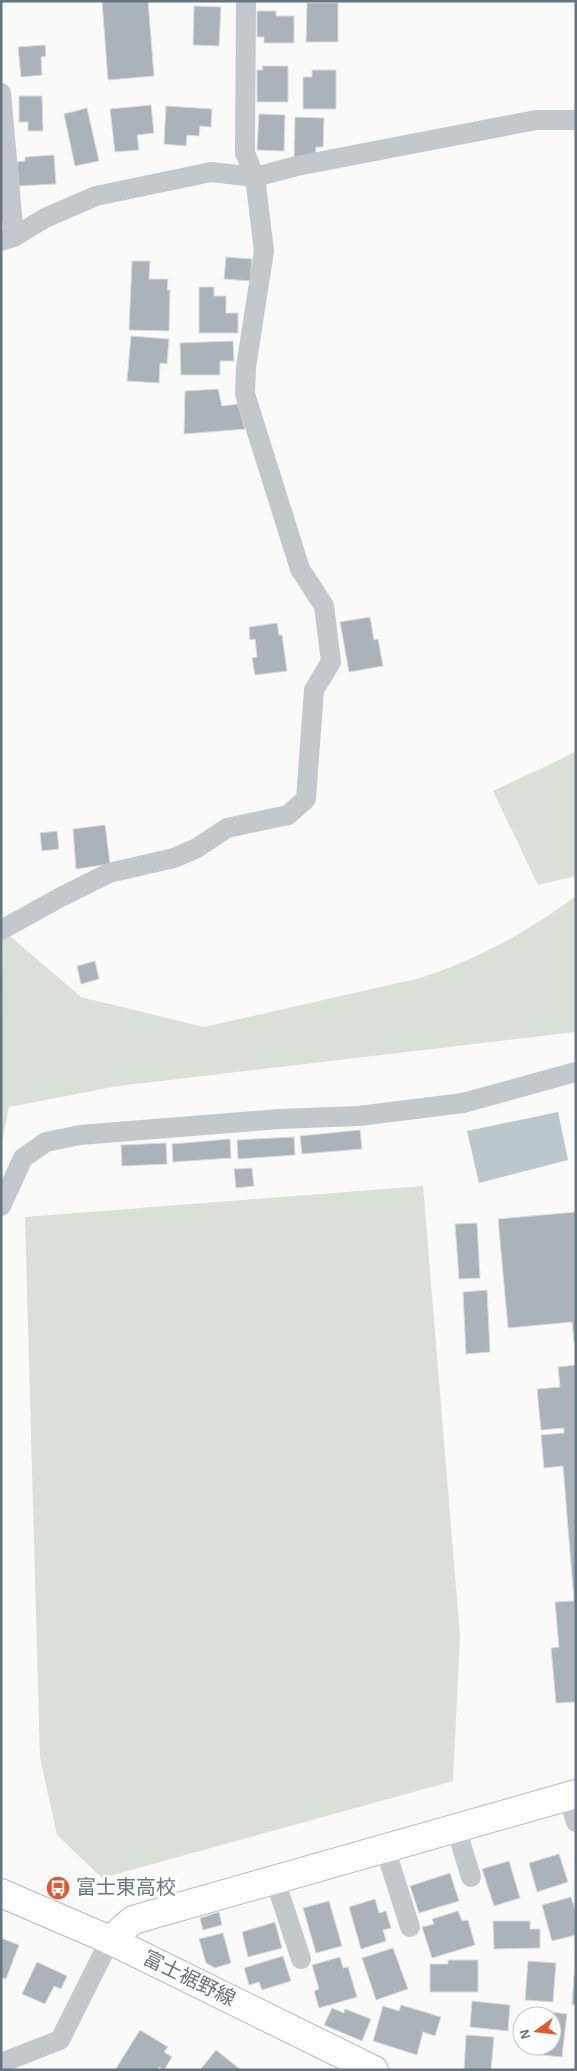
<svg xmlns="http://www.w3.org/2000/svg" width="577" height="2071" viewBox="0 0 577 2071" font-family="'Alegreya Sans','Noto Sans JP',sans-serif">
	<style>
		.green { fill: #dadfd7 }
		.water { fill: #bbc7cb }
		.building { fill: #aab3b9; stroke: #dcdcda }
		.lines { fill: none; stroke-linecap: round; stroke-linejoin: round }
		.secondary-casing { stroke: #b3babf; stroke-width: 30 }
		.primary-casing { stroke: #b5babe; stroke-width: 30 }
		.street { stroke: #c3c8cc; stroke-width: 20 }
		.secondary { stroke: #fff; stroke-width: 28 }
		.primary { stroke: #fff; stroke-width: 28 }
		.labels { text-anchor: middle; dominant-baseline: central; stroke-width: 5; stroke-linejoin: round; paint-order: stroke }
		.poi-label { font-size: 20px; fill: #657683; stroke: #fff; text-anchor: start }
		.street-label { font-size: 20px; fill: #657683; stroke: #fff }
	</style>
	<rect width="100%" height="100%" fill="#fafaf8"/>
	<g class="green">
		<path d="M576 751V876L538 885 493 791 559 760Z"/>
		<path d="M576 896V1032L118 1086 9 1107 1 1147 3 930 81 997 204 1027 420 978C475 961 529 931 576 896Z"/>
		<path d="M423 1186 460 1636 453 1781 102 1878 57 1835 40 1757 25 1217Z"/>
	</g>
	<path class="water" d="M558 1112 568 1160 479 1183 467 1131Z"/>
	<g class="building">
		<path d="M102 1H148L154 76 108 80Z"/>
		<path d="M307 3H338V42H306Z"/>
		<path d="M194 6 221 7 219 46 193 45Z"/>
		<path d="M257 11H276V16H294V43H264V37H257Z"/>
		<path d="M45 45 46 56 41 57 42 75 21 77 18 47Z"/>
		<path d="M262 66H288V102H257V70H263Z"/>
		<path d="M312 70H336V109H303V77H312Z"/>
		<path d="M19 96H42L43 131H28V122H19Z"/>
		<path d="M151 105 154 133 137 135 139 150 115 152 110 109Z"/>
		<path d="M166 106 212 109 211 127 200 126 199 136 187 135 186 146 164 144Z"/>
		<path d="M87 108 99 161 75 166 64 114Z"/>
		<path d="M259 114 285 115 284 151 257 150Z"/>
		<path d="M295 117 324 118 323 147H316L315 161 294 160Z"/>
		<path d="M54 155 56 184 19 186 17 162 25 161V157Z"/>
		<path d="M226 257 252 259 250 281 224 279Z"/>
		<path d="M132 261H150L149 279H168L167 290H170L169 331 129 330Z"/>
		<path d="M199 287H214V296H226V313H238V333H199Z"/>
		<path d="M131 336 169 339 167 364 160 363 159 383 127 381Z"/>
		<path d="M233 341 234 361H220V375H181L180 343Z"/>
		<path d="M218 389 222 406 238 404 245 429 184 434 185 391Z"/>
		<path d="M370 617 374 640 378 639 383 666 349 672 340 622Z"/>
		<path d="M277 623 279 635H282L287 671 255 675 252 658 257 657 255 639 250 640 249 627Z"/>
		<path d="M105 825 110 864 76 869 73 829Z"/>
		<path d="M57 831 59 849 42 851 40 833Z"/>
		<path d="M95 961 99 979 81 984 77 966Z"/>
		<path d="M360 1130 362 1149 302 1154 300 1136Z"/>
		<path d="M294 1137 295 1155 238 1159 237 1140Z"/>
		<path d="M230 1139 231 1158 173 1162 172 1144Z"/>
		<path d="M166 1143 167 1164 122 1166 121 1145Z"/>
		<path d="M252 1168 254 1186 236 1188 234 1169Z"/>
		<path d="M576 1212V1342H574L572 1322 508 1328 498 1219Z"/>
		<path d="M477 1223 480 1278 459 1279 455 1224Z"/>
		<path d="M487 1290 490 1352 466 1354 463 1292Z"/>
		<path d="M576 1365V1702L556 1703 551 1648 559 1647 555 1602 574 1601 563 1466 544 1468 541 1435 564 1433V1428L541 1430 537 1389 560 1387 558 1367Z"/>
		<path d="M559 1854 568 1882 537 1892 529 1863Z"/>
		<path d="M509 1861 520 1898 494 1906 482 1869Z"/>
		<path d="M450 1873 459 1901 419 1913 410 1886Z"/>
		<path d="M571 1897 576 1913V1935L552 1941 542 1905Z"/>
		<path d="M375 1899 379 1913 386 1911 391 1928 383 1930 386 1941 361 1949 349 1907Z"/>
		<path d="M329 1901 342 1946 316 1953 303 1908Z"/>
		<path d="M458 1911 462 1921 468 1920 475 1945 432 1958 422 1927 434 1924 432 1919Z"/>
		<path d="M219 1912 222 1925 203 1930 200 1918Z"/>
		<path d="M493 1921H530V1929H540V1948L494 1949Z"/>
		<path d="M275 1922 282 1948 248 1957 242 1932Z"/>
		<path d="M223 1933 231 1963 215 1968 206 1963 199 1939Z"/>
		<path d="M1 1938 19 1945 6 1979 1 1977Z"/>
		<path d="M393 1948 408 1989 376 2000 362 1958Z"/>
		<path d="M283 1956 291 1981 262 1990 259 1982 249 1985 244 1968Z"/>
		<path d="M340 1957 343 1968 348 1967 357 1997 319 2008 314 1991 319 1989 312 1965Z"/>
		<path d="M448 1960H478V1992H430V1964H448Z"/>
		<path d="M528 1961 556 1963 553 2002 525 2000Z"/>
		<path d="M37 1962 67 1976 61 1989 54 1986 45 2004 22 1994Z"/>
		<path d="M574 1975H576V2005H572Z"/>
		<path d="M472 2001 510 2005 508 2031 470 2027Z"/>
		<path d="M401 2005 441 2017 435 2036 423 2032 417 2055 373 2041 383 2006 399 2011Z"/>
		<path d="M332 2008 344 2013 345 2009 371 2019 362 2041 324 2025Z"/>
		<path d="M537 2010 567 2014 562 2057 532 2054 533 2046H552V2016H536Z"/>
		<path d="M140 2030 168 2047 164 2052 172 2057 164 2070 159 2067 158 2070H115Z"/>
		<path d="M466 2035 494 2037 491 2070H464Z"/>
		<path d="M216 2050 241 2070H200Z"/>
	</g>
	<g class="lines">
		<g class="secondary-casing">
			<path id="secondary" d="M110 1940 133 1920 576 1794"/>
		</g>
		<g class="primary-casing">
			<path id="primary" d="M1 1893 110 1940 374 2070"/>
		</g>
		<g class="street">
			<path d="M1 93 14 237"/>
			<path d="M1 241 14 237 45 218 96 196 211 172 255 177 297 166 536 120H576"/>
			<path d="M1 930 61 897 109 873 174 858 197 848 227 828 288 815 306 799 314 690 331 662 324 606 300 569 245 394 246 367 264 251 255 177 245 153 246 1"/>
			<path d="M1 1206 23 1158 46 1142 80 1135 279 1119 359 1116 463 1103 576 1072"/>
			<path d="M568 1796 576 1822"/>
			<path d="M456 1828 471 1877"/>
			<path d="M385 1848 410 1927"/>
			<path d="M275 1880 301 1959"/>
			<path d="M1 2063 60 2040 110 1940"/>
		</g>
		<use href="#secondary" class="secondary"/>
		<use href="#primary" class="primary"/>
	</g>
	<defs>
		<g id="bus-disc" transform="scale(1.25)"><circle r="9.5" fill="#e4572e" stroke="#fff"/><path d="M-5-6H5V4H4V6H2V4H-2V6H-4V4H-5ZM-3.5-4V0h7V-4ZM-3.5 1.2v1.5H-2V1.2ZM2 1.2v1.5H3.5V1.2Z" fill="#fff"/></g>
	</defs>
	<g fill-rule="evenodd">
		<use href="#bus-disc" x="58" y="1888"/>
	</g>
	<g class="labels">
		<g class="poi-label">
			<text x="76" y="1888">富士東高校</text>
		</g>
		<g class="street-label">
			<text transform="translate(189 1979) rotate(26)">富士裾野線</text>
		</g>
	</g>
	<rect width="577" height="2071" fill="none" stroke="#657683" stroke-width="5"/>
	<g transform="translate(537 2031) rotate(255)"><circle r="24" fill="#ffffff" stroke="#c1c8cd"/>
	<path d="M0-4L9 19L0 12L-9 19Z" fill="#e4572e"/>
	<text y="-8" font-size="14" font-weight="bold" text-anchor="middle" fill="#657683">N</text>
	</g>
</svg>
